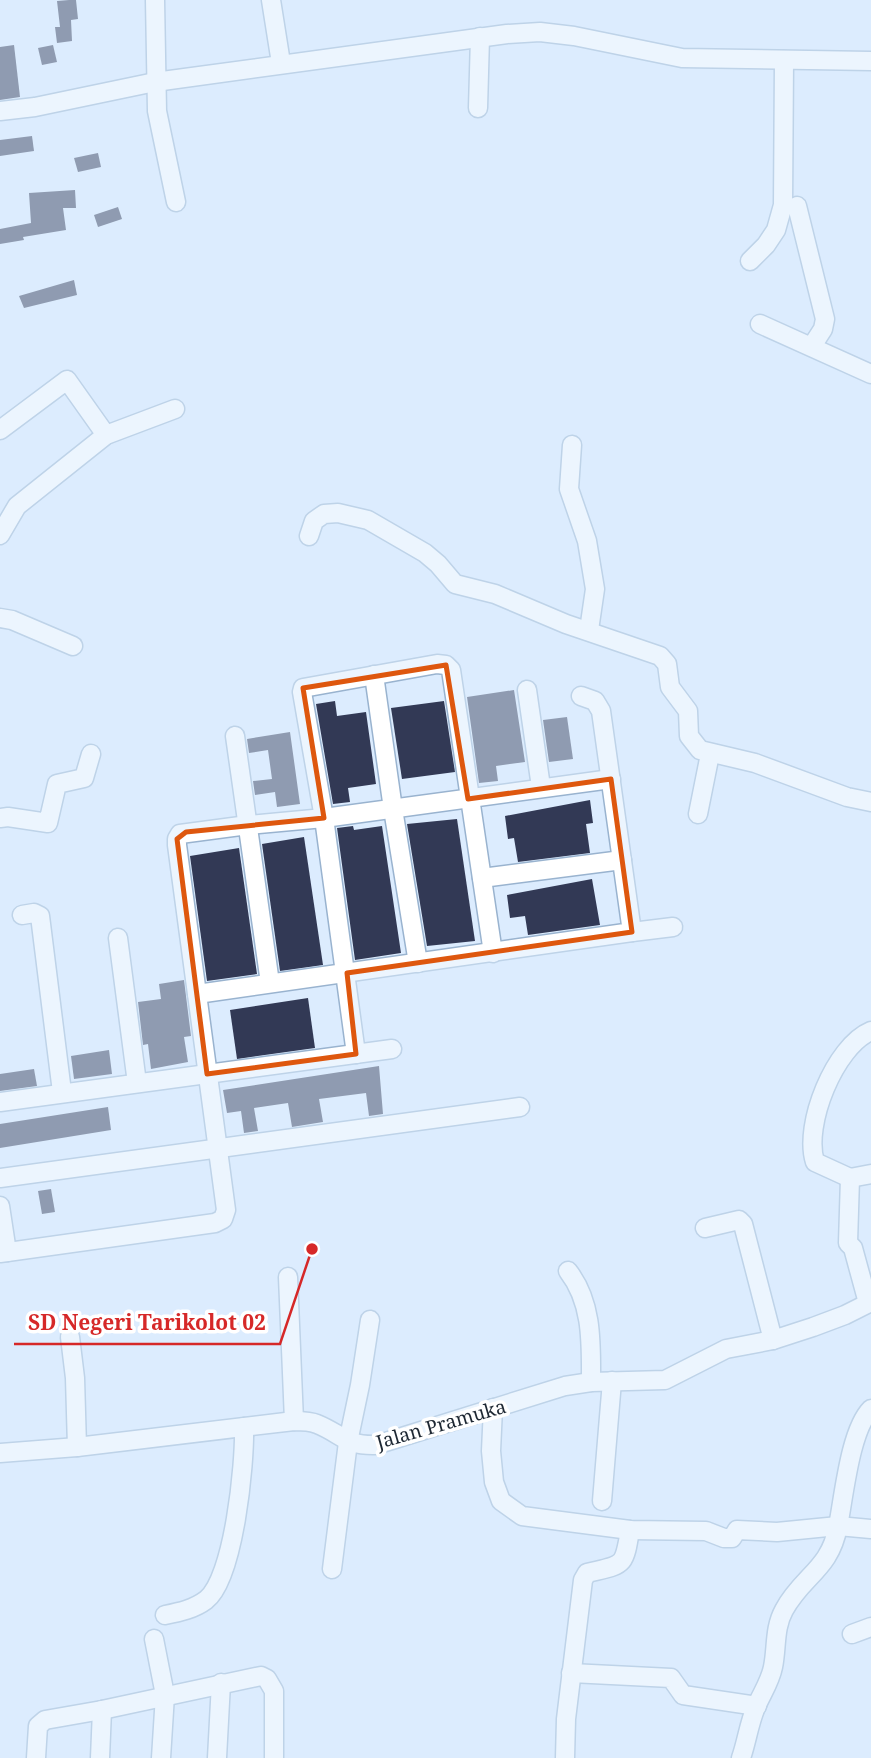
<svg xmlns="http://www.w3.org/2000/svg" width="871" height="1758" viewBox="0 0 871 1758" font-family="'Noto Serif',serif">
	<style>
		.building { fill: #323955 }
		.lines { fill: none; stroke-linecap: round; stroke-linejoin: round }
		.minor-casing { stroke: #99b3cf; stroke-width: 21 }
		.minor { stroke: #fff; stroke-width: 18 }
		.marked { fill: none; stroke: #de570e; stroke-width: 5; stroke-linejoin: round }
		.labels { text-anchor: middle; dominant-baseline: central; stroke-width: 7; stroke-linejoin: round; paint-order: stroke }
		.street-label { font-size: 19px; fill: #1e2833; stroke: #fff }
		.leader { fill: none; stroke: #d62828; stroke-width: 2.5 }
		.callout-dot { fill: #d62828; stroke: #fff; stroke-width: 2.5 }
		.callout-label { font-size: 21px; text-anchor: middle; font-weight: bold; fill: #d62828; stroke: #fff; stroke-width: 7; stroke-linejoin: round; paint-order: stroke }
	</style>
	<rect width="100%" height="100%" fill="#dcecfe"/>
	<g class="building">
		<path d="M69 0H76L78 19 71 20 72 41 57 43 55 27H60L57 1Z"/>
		<path d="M14 45 20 97 0 100V47Z"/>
		<path d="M53 45 57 62 42 65 38 48Z"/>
		<path d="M32 136 34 151 0 156V140Z"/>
		<path d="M98 153 101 167 78 172 74 158Z"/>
		<path d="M75 190 76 208H63L66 230 23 237 24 240 0 244V229L31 223 29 193Z"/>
		<path d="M118 207 122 219 98 227 94 215Z"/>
		<path d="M74 280 77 295 24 308 19 296Z"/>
		<path d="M514 690 525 762 496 766 498 781 479 783 467 697Z"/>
		<path d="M335 701 337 716 366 712 376 784 348 788 350 802 333 804 316 704Z"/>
		<path d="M444 701 455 772 402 779 391 708Z"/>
		<path d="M567 717 573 759 549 762 543 720Z"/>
		<path d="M290 732 300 804 277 807 275 792 255 795 253 781 272 779 268 750 249 753 247 739Z"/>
		<path d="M590 800 593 823 586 824 590 853 518 862 514 838 508 839 505 816Z"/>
		<path d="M457 819 475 941 427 946 407 824Z"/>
		<path d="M353 826 354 830 382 826 401 953 355 960 337 828Z"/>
		<path d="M304 837 323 965 280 971 262 844Z"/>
		<path d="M239 848 257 974 207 981 190 856Z"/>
		<path d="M592 879 600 925 528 935 525 916 510 918 507 895Z"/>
		<path d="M184 980 191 1036 184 1037 188 1062 151 1069 148 1044 143 1045 138 1002 161 999 159 984Z"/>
		<path d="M308 998 315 1048 237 1059 230 1010Z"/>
		<path d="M109 1050 112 1074 74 1079 71 1056Z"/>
		<path d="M379 1066 383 1114 369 1116 366 1093 319 1099 323 1122 292 1127 288 1103 254 1108 258 1131 244 1133 241 1111 227 1113 223 1090Z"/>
		<path d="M34 1069 37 1086 0 1091V1074Z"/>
		<path d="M108 1107 111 1130 0 1148V1124Z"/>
		<path d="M51 1189 55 1212 42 1214 38 1191Z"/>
	</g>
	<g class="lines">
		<g class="minor-casing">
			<g id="minor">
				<path d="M155 0 157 111 176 202"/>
				<path d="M271 0 281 63"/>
				<path d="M478 108 480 37"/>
				<path d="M0 111 35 107 155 82 507 34 540 32 574 36 682 58 871 61"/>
				<path d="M797 206 825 319 823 329 812 346"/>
				<path d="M750 261 766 245 776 230 783 205 784 60"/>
				<path d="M760 324 871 374"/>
				<path d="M0 430 67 380 106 435"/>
				<path d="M572 445 569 489 587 541 595 589 589 630"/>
				<path d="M0 535 17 506 106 435 175 409"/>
				<path d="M309 536 314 521 324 514 338 513 368 520 425 553 438 564 455 584 495 594 566 624 660 656 667 664 670 687 688 711 689 736 700 750 755 763 847 797 871 802"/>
				<path d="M0 618 12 620 73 646"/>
				<path d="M374 675 393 809 418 963"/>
				<path d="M527 690 541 787"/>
				<path d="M235 736 270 983"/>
				<path d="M698 814 710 754"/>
				<path d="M0 818 8 817 48 823 57 784 84 778 91 754"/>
				<path d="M482 878 622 860"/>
				<path d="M22 915 34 913 40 916 62 1092"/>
				<path d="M632 932 673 927"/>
				<path d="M118 938 137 1083"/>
				<path d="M197 994 632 932 601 711 595 701 581 696"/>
				<path d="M356 1054 324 818 302 692 303 688 437 664 446 665 451 670 493 953"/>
				<path d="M0 1102 392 1049"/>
				<path d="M0 1178 520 1107"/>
				<path d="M850 1178 815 1162C803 1125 835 1046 871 1031"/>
				<path d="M850 1178 848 1243 853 1248 868 1303"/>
				<path d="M850 1178 871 1174"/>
				<path d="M0 1206 7 1252"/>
				<path d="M705 1228 739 1220 743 1224 773 1340"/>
				<path d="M0 1253 215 1223 223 1219 226 1210 177 845V839L180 834 248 825 324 818 611 779"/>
				<path d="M568 1271C593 1303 591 1344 591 1382"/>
				<path d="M288 1277 294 1421"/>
				<path d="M70 1337 75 1378 77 1447"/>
				<path d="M493 1408 491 1451 494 1482 501 1501 522 1516 630 1530 706 1531 724 1538H732L737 1530 777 1532 838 1526 871 1529"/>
				<path d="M0 1453 77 1447 294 1421C301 1421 310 1421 317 1424 342 1434 345 1446 376 1445L565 1386 591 1382 665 1380 726 1349 773 1340 813 1327 845 1315 871 1302"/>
				<path d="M602 1501 612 1381"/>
				<path d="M332 1569 348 1442 360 1385 370 1320"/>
				<path d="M165 1615C180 1612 194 1609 206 1600 234 1578 245 1464 244 1427"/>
				<path d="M852 1634 871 1627"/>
				<path d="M154 1639 165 1695 161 1758"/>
				<path d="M571 1673 671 1678 683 1695 757 1706"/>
				<path d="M36 1758 38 1726 45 1720 102 1710 261 1676 267 1679 274 1691V1758"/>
				<path d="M100 1758 102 1710"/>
				<path d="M217 1758 221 1683"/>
				<path d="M565 1758 566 1719 583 1580 587 1573C624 1564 624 1568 630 1530"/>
				<path d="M741 1758C747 1741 749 1723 756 1707 762 1693 770 1682 773 1667 777 1648 774 1628 784 1610 803 1575 830 1570 838 1526 844 1496 850 1430 871 1409"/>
			</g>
		</g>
		<use href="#minor" class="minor"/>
	</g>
	<path d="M0 0H871V1758H0ZM446 665 468 799 611 779 632 932 347 973 356 1054 207 1074 177 839 186 832 324 818 303 688Z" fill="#dcecfe" fill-opacity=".55" fill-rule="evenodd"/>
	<path class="marked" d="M446 665 468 799 611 779 632 932 347 973 356 1054 207 1074 177 839 186 832 324 818 303 688Z"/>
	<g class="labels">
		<g class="street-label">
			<text transform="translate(441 1424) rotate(-16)">Jalan Pramuka</text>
		</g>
	</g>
	<path class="leader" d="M312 1249L280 1344H14"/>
	<circle class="callout-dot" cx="312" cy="1249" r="7"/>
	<g class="callout-label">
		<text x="147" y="1330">SD Negeri Tarikolot 02</text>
	</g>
</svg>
